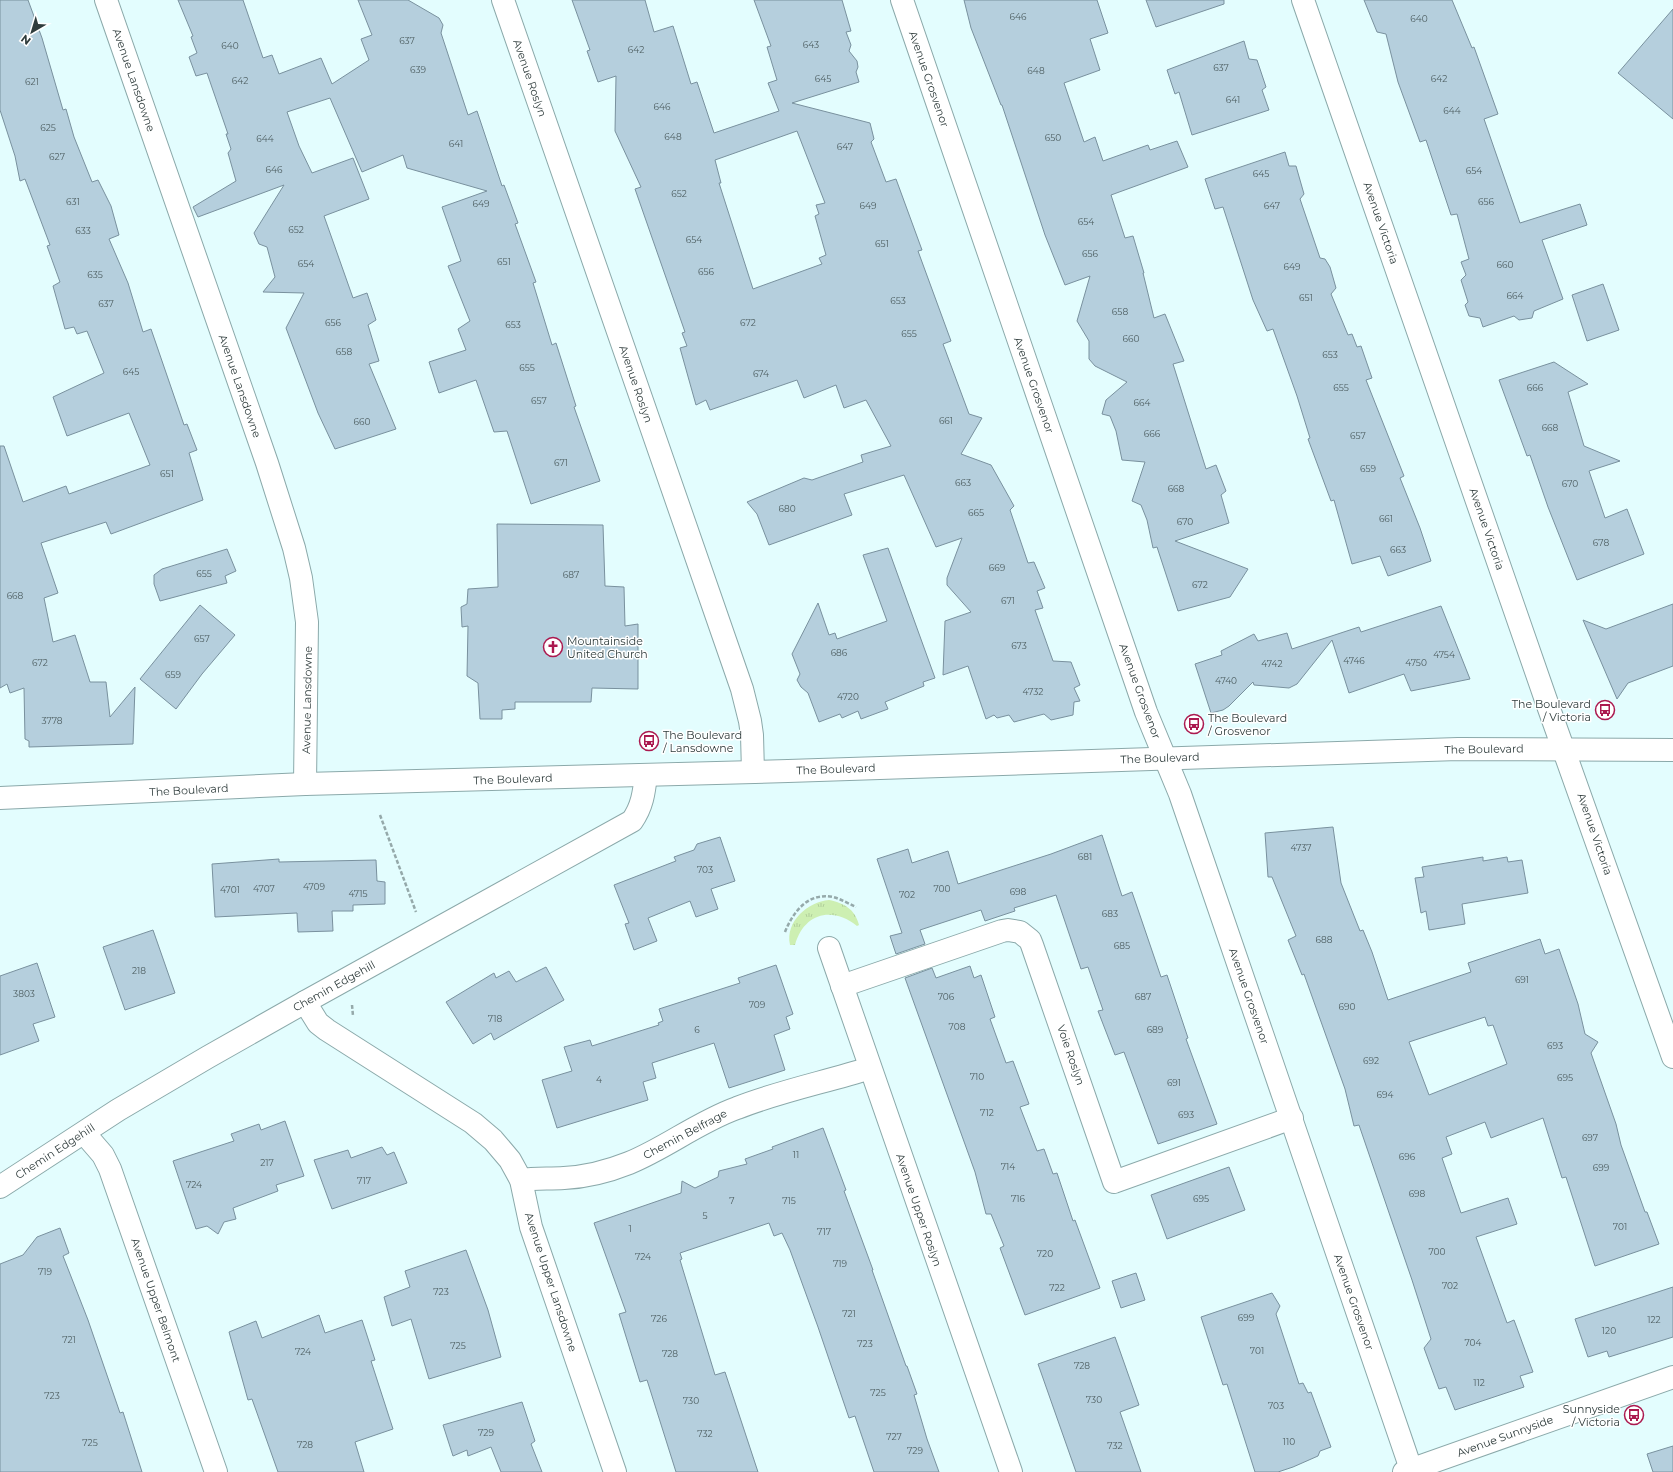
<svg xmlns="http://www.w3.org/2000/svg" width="1673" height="1472" viewBox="0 0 1673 1472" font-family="Montserrat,sans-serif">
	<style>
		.grass { fill: url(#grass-tufts) }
		.building { fill: #b5cfdd; stroke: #79919e; fill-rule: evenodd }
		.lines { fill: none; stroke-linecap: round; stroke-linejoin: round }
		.minor-casing { stroke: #8ba9aa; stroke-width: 24 }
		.major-casing { stroke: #8ba9aa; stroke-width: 24 }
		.path { stroke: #95a9aa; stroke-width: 2.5; stroke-dasharray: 4 2; stroke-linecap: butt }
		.minor { stroke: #fff; stroke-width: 22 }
		.major { stroke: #fff; stroke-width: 22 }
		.labels { text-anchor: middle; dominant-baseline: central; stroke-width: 3; stroke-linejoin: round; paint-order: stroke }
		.number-label { font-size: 9px; fill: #506164 }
		.street-label { font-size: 11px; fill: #2f3c3c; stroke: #fff }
		.poi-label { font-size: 11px; fill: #2f3c3c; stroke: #fff; text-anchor: start }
	</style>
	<defs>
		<pattern id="grass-tufts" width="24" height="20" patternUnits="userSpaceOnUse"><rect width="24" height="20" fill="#cdefb2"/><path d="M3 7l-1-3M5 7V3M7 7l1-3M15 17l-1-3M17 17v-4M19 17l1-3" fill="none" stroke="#b0ce9a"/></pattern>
	</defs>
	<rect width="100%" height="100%" fill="#e3fdfe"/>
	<path class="grass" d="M829 900C844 903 855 909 859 925L857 926C832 906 804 913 795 945H790C785 921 808 902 829 900Z"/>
	<g class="building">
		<path d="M0 0H28L42 38 63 110 66 109 74 137 92 182 98 180 111 206 119 235 109 239 128 283 143 332 151 329 184 425 187 424 197 450 189 453 203 500 111 534 106 522 41 543 58 593 44 598 53 642 75 635 90 682H106L110 717 135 687 133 744 29 747V741L25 739 24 688 10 693 7 684 0 688V446H4L23 502 66 486 69 494 150 465 129 413 67 436 53 397 104 373 87 331 77 334 74 327 65 329 53 286 60 282 47 246 50 245 25 179 20 181 15 156 0 110Z"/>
		<path d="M178 0H243L263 58 272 55 279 74 321 58 332 84 369 60 361 39 372 35 358 0H408L439 18 443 25 441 33 468 115 477 111 502 186 504 185 518 223 515 224 536 282 533 283 552 345 556 343 576 406 574 407 600 481 531 504 507 431 494 432 476 380 439 393 429 362 466 350 458 329 470 321 448 266 461 261 442 207 487 191 407 168 403 155 362 172 330 98 287 112 299 146 312 173 353 158 369 199 324 216 353 298 367 293 376 320 368 325 379 361 369 364 396 429 335 449 318 413 286 328 304 293 263 292 275 277 267 247 259 244 254 233 284 185 198 217 193 207 236 181 228 153 231 149 226 134H228L207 73 196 76 189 57 197 53 191 37 193 36Z"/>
		<path d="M572 0H645L654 32 673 26 691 84 697 82 714 133 779 111 768 83 777 80 767 47 771 46 754 0H842L851 31 846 32 851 45 849 51 857 61 858 67 856 72 859 82 792 103 870 123 874 139 871 142 886 182 896 179 922 250 918 251 951 341 943 344 969 414 982 418 961 454 991 465 1014 506 1010 510 1028 563 1034 562 1045 588 1037 591 1043 608 1035 610 1053 661 1071 662 1080 685 1074 688 1080 701 1074 702 1073 715 1051 720 1044 714 1014 722 1009 715 997 718 994 715 986 719 968 666 943 675 945 621 971 612 947 585V578L962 538 936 547 904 475 844 494 852 515 769 545 757 514 747 502 804 478 812 480 863 462 861 455 891 446 866 400 844 408 836 385 804 398 797 380 710 410 706 400 696 405 680 348 687 346 682 333 685 332 635 189 641 187 615 131 616 76 598 82 587 51 590 50ZM797 131 825 203 816 205 819 214 815 216 826 255 819 258 822 264 753 289 719 183H721L715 160Z"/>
		<path d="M964 0H1097L1108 33 1090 39 1100 70 1064 83 1084 142 1095 137 1103 161 1148 145 1150 150 1177 141 1188 167 1111 195 1125 238 1133 236 1144 273H1143L1154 318 1165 314 1184 361 1173 364 1206 469 1216 465 1226 491 1221 495 1229 523 1175 541 1248 569 1230 597 1178 611 1157 547 1153 548 1147 520 1141 505 1132 501 1145 462 1122 460 1116 431 1110 416 1102 414 1106 400 1127 382 1095 366 1089 359V341L1077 321 1090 276 1065 285 1045 235 1002 105H1001L971 28Z"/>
		<path d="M1146 0H1224V4L1156 27Z"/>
		<path d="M1364 0H1452L1472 48 1474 47 1498 114 1484 119 1520 223 1580 204 1587 225 1542 240 1563 299 1534 311 1532 318 1519 320 1514 316 1483 327 1480 318 1469 316 1465 305 1468 302 1461 280 1466 275 1461 262 1469 259 1457 214 1451 215 1426 140 1420 142 1398 82 1386 34 1377 32Z"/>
		<path d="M1673 9V119L1618 73Z"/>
		<path d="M1244 41 1249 59 1257 60 1266 87 1262 90 1269 110 1192 135 1179 92 1175 94 1167 70Z"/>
		<path d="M1285 152 1289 166H1296L1304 194 1300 199 1320 258 1325 259 1330 267 1336 288 1331 294 1348 335 1352 334 1357 347 1361 346 1372 378 1366 380 1404 476 1400 478 1420 528 1431 561 1388 576 1380 556 1352 564 1334 500 1331 501 1308 439 1310 438 1297 396 1273 329 1267 331 1253 300 1223 207 1215 209 1205 179Z"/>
		<path d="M1603 284 1619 330 1587 341 1572 295Z"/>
		<path d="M1554 362 1588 384 1568 392 1584 446 1620 461 1589 471 1605 518 1627 509 1644 554 1577 580 1548 507 1530 455 1527 456 1499 380Z"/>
		<path d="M497 524 603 525 605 586 624 587 625 626 638 624V689L592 688 591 702H515V709L502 710V719H480L478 683 467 676 468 626 462 627 461 607 467 604 468 589 498 587Z"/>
		<path d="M888 548 935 678 923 682 924 686 885 702 888 709 861 719 858 711 842 718 840 714 819 722 808 693 801 687 797 680 800 674 792 654 818 603 829 635 835 633 837 639 887 621 863 555Z"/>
		<path d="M227 549 236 571 225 576 227 583 160 601 154 584V575L162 569Z"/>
		<path d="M1673 604V666L1628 683 1617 699 1583 620 1606 629Z"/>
		<path d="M200 605 235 635 202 674 176 709 140 679Z"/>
		<path d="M1441 606 1470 679 1411 691 1404 674 1349 693 1332 640 1297 684 1289 688 1254 685 1253 682 1229 706 1223 710 1211 713 1195 664 1222 655 1221 651 1254 634 1258 641 1287 633 1292 649 1359 627 1361 632Z"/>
		<path d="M1333 827 1341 883 1360 931 1363 930 1372 952 1388 1000 1471 972 1468 963 1540 939 1545 954 1559 949 1578 1004 1585 1034 1598 1042 1591 1053 1616 1124 1621 1145 1645 1212H1647L1659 1244 1595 1266 1566 1177 1562 1178 1543 1118 1491 1138 1485 1122 1446 1137 1452 1154 1442 1158 1461 1213 1508 1198 1517 1224 1476 1237 1507 1323 1514 1320 1533 1372 1520 1376 1524 1387 1455 1410 1446 1387 1439 1389 1424 1348 1431 1339 1412 1280 1359 1125 1354 1126 1345 1089 1304 974 1302 975 1288 940 1296 936 1272 877H1268L1265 833ZM1485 1017 1488 1026 1493 1025 1507 1064 1429 1095 1409 1042Z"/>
		<path d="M1102 835 1122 896 1132 892 1161 977 1167 975 1188 1038 1186 1039 1217 1124 1158 1144 1124 1052 1115 1055 1098 1011 1103 1010 1088 967 1081 969 1056 895 1014 908 1015 911 985 921 981 910 920 930 925 944 896 954 890 936 902 933 877 859 908 849 912 863 948 851 958 884 1051 854Z"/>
		<path d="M720 837 735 881 711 889 718 909 696 917 690 901 648 918 657 941 634 950 625 924 629 923 614 885 676 861 674 857 694 850 697 844Z"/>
		<path d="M1483 857V861L1507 857 1508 862 1522 860 1528 893 1462 904 1465 924 1429 930 1426 911 1421 913 1415 878 1424 877 1422 867Z"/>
		<path d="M279 859V862L376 860 377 881 385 882V904L353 905V911H332L333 931 298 932 297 913 215 917 212 864Z"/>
		<path d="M153 930 175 993 125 1010 103 947Z"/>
		<path d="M37 963 55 1017 33 1024 39 1041 0 1055V976Z"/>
		<path d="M776 965 793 1014 786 1017 790 1029 774 1035 785 1070 729 1088 714 1043 652 1063 656 1078 643 1082 648 1100 557 1128 542 1080 572 1071 564 1047 590 1040 592 1046 659 1025 658 1023 663 1021 659 1009 740 983 738 978Z"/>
		<path d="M970 966 974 978 981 975 995 1017 990 1019 1006 1063 1013 1061 1029 1104 1020 1107 1037 1151 1044 1149 1053 1174 1057 1173 1073 1221 1075 1220 1100 1288 1025 1315 1000 1248 1004 1246 991 1214H986L975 1172 905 978 932 968 936 978Z"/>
		<path d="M546 967 564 1000 494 1040 491 1033 473 1044 446 1002 494 973 496 978 509 971 516 982Z"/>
		<path d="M285 1121 304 1176 276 1185 278 1191 233 1208 236 1219 224 1222 218 1234 207 1226 196 1229 173 1161 234 1141 231 1134 259 1124 261 1130Z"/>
		<path d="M823 1128 846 1190 844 1191 873 1270H872L906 1366H907L917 1394 914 1395 927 1439 939 1472H874L855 1416 849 1418 818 1327 790 1250 782 1233 774 1236 769 1223 680 1253 682 1259 680 1260 715 1375 725 1372 758 1472H676L647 1380 640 1382 619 1314 626 1312 594 1223 681 1193 682 1181 695 1188 718 1177 719 1171 747 1164 745 1159 773 1149 772 1147Z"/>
		<path d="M382 1147 387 1155 394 1152 407 1183 332 1209 314 1160 348 1150 351 1158Z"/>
		<path d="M1229 1167 1245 1210 1167 1239 1151 1195Z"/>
		<path d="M60 1228 69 1253 63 1256 88 1320 120 1413 123 1412 142 1472H0V1264L23 1255 37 1237Z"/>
		<path d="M466 1250 488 1310 501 1357 429 1379 411 1319 392 1326 384 1297 410 1287 405 1271Z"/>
		<path d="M1136 1273 1145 1300 1121 1308 1112 1281Z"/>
		<path d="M1673 1287V1337L1609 1357 1607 1351 1588 1357 1575 1319Z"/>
		<path d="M1272 1293 1280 1306 1276 1314 1299 1384 1303 1383 1308 1393 1311 1392 1331 1447 1320 1451 1318 1456 1293 1467 1278 1472H1255L1227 1384 1223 1385 1201 1317Z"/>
		<path d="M319 1315 325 1333 362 1320 375 1360 371 1361 393 1429 355 1442 364 1472H278L252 1399 248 1400 229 1332 256 1321 262 1338Z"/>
		<path d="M1115 1337 1139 1405 1120 1412 1141 1472H1076L1038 1364Z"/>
		<path d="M522 1402 535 1441 531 1444 542 1472H501L491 1447 468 1456 467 1450 453 1456 443 1425Z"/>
		<path d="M1673 1446V1472H1653L1647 1454Z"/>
	</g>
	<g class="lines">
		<g class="minor-casing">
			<g id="minor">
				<path d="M106 0 267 463 294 548 301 578 307 622 305 784"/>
				<path d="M503 0 742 689 750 721 752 735 753 772"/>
				<path d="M902 0 1146 712 1180 794 1412 1472"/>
				<path d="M1303 0 1547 703 1673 1057"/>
				<path d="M829 948 1011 1472"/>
				<path d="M842 986 1002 931 1008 930 1020 932 1030 940 1032 945 1114 1182 1292 1118"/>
				<path d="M305 1002 318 1023 327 1030 473 1123 493 1140 510 1160 521 1180 531 1227 615 1472"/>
				<path d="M84 1133 103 1155 110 1169 216 1472"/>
				<path d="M521 1180C535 1178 549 1179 564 1178 585 1177 609 1171 629 1163 666 1148 698 1122 737 1108 780 1091 826 1082 870 1068"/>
				<path d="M0 1187 118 1110 208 1057 305 1002 632 821C642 807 644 793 646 775"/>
				<path d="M1404 1472 1673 1377"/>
			</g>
		</g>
		<g class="major-casing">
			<path id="major" d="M0 798 305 784 788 771 1458 749 1673 750"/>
		</g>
		<g class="path">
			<path d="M380 815 416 912"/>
			<path d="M785 932C793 912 808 892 833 897 841 899 849 904 856 907"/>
			<path d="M352 1005 353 1016"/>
		</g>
		<use href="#minor" class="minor"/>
		<use href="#major" class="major"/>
	</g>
	<defs>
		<g id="church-ring" transform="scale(1)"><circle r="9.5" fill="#fff" stroke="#ab194f" stroke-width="1.5"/><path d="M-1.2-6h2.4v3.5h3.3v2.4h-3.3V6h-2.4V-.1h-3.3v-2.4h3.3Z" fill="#ab194f"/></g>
		<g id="bus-ring" transform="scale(1)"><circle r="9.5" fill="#fff" stroke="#ab194f" stroke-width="1.5"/><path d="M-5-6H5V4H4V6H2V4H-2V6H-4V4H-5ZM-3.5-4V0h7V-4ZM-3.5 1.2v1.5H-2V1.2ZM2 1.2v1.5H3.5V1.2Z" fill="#ab194f"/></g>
	</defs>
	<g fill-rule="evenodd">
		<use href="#church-ring" x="553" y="647"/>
		<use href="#bus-ring" x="1605" y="710"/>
		<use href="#bus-ring" x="1194" y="724"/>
		<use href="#bus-ring" x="649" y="741"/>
		<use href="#bus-ring" x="1634" y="1415"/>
	</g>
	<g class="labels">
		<g class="number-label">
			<text x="1018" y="16">646</text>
			<text x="1419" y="18">640</text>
			<text x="407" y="40">637</text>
			<text x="811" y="44">643</text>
			<text x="230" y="45">640</text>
			<text x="636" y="49">642</text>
			<text x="1221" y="67">637</text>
			<text x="418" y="69">639</text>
			<text x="1036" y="70">648</text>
			<text x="823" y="78">645</text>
			<text x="1439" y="78">642</text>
			<text x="240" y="80">642</text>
			<text x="32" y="81">621</text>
			<text x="1233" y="99">641</text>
			<text x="662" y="106">646</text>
			<text x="1452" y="110">644</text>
			<text x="48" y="127">625</text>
			<text x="673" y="136">648</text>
			<text x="1053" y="137">650</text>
			<text x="265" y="138">644</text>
			<text x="456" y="143">641</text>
			<text x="845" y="146">647</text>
			<text x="57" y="156">627</text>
			<text x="274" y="169">646</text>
			<text x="1474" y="170">654</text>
			<text x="1261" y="173">645</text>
			<text x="679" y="193">652</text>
			<text x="73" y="201">631</text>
			<text x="1486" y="201">656</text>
			<text x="481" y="203">649</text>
			<text x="868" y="205">649</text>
			<text x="1272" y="205">647</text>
			<text x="1086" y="221">654</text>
			<text x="296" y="229">652</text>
			<text x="83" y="230">633</text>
			<text x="694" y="239">654</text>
			<text x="882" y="243">651</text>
			<text x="1090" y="253">656</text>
			<text x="504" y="261">651</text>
			<text x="306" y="263">654</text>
			<text x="1505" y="264">660</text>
			<text x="1292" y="266">649</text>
			<text x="706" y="271">656</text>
			<text x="95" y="274">635</text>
			<text x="1515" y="295">664</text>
			<text x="1306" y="297">651</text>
			<text x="898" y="300">653</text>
			<text x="106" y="303">637</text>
			<text x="1120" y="311">658</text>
			<text x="333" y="322">656</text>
			<text x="748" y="322">672</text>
			<text x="513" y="324">653</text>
			<text x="909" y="333">655</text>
			<text x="1131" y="338">660</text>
			<text x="344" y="351">658</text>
			<text x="1330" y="354">653</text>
			<text x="527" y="367">655</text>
			<text x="131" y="371">645</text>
			<text x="761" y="373">674</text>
			<text x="1341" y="387">655</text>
			<text x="1535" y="387">666</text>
			<text x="539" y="400">657</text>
			<text x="1142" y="402">664</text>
			<text x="946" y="420">661</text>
			<text x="362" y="421">660</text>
			<text x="1550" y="427">668</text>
			<text x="1152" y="433">666</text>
			<text x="1358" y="435">657</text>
			<text x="561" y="462">671</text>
			<text x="1368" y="468">659</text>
			<text x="167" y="473">651</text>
			<text x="963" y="482">663</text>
			<text x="1570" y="483">670</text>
			<text x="1176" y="488">668</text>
			<text x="787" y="508">680</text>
			<text x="976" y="512">665</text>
			<text x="1386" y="518">661</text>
			<text x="1185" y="521">670</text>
			<text x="1601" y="542">678</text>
			<text x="1398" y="549">663</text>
			<text x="997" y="567">669</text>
			<text x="204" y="573">655</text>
			<text x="571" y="574">687</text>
			<text x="1200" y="584">672</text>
			<text x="15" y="595">668</text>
			<text x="1008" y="600">671</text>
			<text x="202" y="638">657</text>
			<text x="1019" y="645">673</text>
			<text x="839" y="652">686</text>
			<text x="1444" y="654">4754</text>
			<text x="1354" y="660">4746</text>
			<text x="40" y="662">672</text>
			<text x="1416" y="662">4750</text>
			<text x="1272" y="663">4742</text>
			<text x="173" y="674">659</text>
			<text x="1226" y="680">4740</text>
			<text x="1033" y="691">4732</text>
			<text x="848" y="696">4720</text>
			<text x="52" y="720">3778</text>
			<text x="1301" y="847">4737</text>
			<text x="1085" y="856">681</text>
			<text x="705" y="869">703</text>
			<text x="314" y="886">4709</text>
			<text x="264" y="888">4707</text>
			<text x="942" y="888">700</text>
			<text x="230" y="889">4701</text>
			<text x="1018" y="891">698</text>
			<text x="358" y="893">4715</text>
			<text x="907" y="894">702</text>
			<text x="1110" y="913">683</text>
			<text x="1324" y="939">688</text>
			<text x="1122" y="945">685</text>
			<text x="139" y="970">218</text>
			<text x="1522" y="979">691</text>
			<text x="24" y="993">3803</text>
			<text x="946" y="996">706</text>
			<text x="1143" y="996">687</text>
			<text x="757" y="1004">709</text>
			<text x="1347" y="1006">690</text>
			<text x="495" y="1018">718</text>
			<text x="957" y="1026">708</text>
			<text x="697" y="1029">6</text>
			<text x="1155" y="1029">689</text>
			<text x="1555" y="1045">693</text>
			<text x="1371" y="1060">692</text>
			<text x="977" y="1076">710</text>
			<text x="1565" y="1077">695</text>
			<text x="599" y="1079">4</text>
			<text x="1174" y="1082">691</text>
			<text x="1385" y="1094">694</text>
			<text x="987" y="1112">712</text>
			<text x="1186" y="1114">693</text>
			<text x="1590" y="1137">697</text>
			<text x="796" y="1154">11</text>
			<text x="1407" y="1156">696</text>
			<text x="267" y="1162">217</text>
			<text x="1008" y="1166">714</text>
			<text x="1601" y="1167">699</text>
			<text x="364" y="1180">717</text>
			<text x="194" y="1184">724</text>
			<text x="1417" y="1193">698</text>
			<text x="1018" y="1198">716</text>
			<text x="1201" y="1198">695</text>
			<text x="732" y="1200">7</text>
			<text x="789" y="1200">715</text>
			<text x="705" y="1215">5</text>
			<text x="1620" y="1226">701</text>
			<text x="630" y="1228">1</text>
			<text x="824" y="1231">717</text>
			<text x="1437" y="1251">700</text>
			<text x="1045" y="1253">720</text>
			<text x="643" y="1256">724</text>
			<text x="840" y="1263">719</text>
			<text x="45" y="1271">719</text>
			<text x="1450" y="1285">702</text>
			<text x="1057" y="1287">722</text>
			<text x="441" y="1291">723</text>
			<text x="849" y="1313">721</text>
			<text x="1246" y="1317">699</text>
			<text x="659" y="1318">726</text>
			<text x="1654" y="1319">122</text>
			<text x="1609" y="1330">120</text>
			<text x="69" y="1339">721</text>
			<text x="1473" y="1342">704</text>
			<text x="865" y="1343">723</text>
			<text x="458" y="1345">725</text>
			<text x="1257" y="1350">701</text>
			<text x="303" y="1351">724</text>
			<text x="670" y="1353">728</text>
			<text x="1082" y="1365">728</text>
			<text x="1479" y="1382">112</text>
			<text x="878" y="1392">725</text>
			<text x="52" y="1395">723</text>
			<text x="1094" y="1399">730</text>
			<text x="691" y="1400">730</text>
			<text x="1276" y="1405">703</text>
			<text x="486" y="1432">729</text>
			<text x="705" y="1433">732</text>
			<text x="894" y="1436">727</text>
			<text x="1289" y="1441">110</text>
			<text x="90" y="1442">725</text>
			<text x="305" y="1444">728</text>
			<text x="1115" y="1445">732</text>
			<text x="915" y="1450">729</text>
		</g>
		<g class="street-label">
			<text transform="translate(530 78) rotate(71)">Avenue Roslyn</text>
			<text transform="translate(929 79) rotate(71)">Avenue Grosvenor</text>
			<text transform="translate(134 80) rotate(71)">Avenue Lansdowne</text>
			<text transform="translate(1381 223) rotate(71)">Avenue Victoria</text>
			<text transform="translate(636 384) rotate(71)">Avenue Roslyn</text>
			<text transform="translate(1034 385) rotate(71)">Avenue Grosvenor</text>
			<text transform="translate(240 386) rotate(71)">Avenue Lansdowne</text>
			<text transform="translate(1487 529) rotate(71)">Avenue Victoria</text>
			<text transform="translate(1140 691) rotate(70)">Avenue Grosvenor</text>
			<text transform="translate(307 700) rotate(-89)">Avenue Lansdowne</text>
			<text transform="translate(1484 749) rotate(-1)">The Boulevard</text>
			<text transform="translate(1160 758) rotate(-2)">The Boulevard</text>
			<text transform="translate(836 769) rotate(-2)">The Boulevard</text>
			<text transform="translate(513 779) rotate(-2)">The Boulevard</text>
			<text transform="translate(189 790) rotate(-3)">The Boulevard</text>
			<text transform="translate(1595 834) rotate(71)">Avenue Victoria</text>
			<text transform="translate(334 986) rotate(-29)">Chemin Edgehill</text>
			<text transform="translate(1249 996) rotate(71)">Avenue Grosvenor</text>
			<text transform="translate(1071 1055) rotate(71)">Voie Roslyn</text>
			<text transform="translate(685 1134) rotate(-28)">Chemin Belfrage</text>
			<text transform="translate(55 1151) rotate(-33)">Chemin Edgehill</text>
			<text transform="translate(919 1210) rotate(71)">Avenue Upper Roslyn</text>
			<text transform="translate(551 1282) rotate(72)">Avenue Upper Lansdowne</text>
			<text transform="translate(156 1300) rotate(71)">Avenue Upper Belmont</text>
			<text transform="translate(1354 1302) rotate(71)">Avenue Grosvenor</text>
			<text transform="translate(1505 1436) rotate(-20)">Avenue Sunnyside</text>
		</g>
		<g class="poi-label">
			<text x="567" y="641">Mountainside<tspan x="567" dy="13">United Church</tspan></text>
			<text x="1591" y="704" text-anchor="end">The Boulevard<tspan x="1591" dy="13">/ Victoria</tspan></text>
			<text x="1208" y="718">The Boulevard<tspan x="1208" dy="13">/ Grosvenor</tspan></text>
			<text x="663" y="735">The Boulevard<tspan x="663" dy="13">/ Lansdowne</tspan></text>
			<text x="1620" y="1409" text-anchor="end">Sunnyside<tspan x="1620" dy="13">/ Victoria</tspan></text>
		</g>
	</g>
	<g transform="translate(32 32) rotate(218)" stroke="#ffffff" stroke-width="3" paint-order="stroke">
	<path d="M0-3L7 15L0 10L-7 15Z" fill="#2f3c3c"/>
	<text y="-6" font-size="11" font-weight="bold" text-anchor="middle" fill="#2f3c3c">N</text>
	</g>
</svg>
